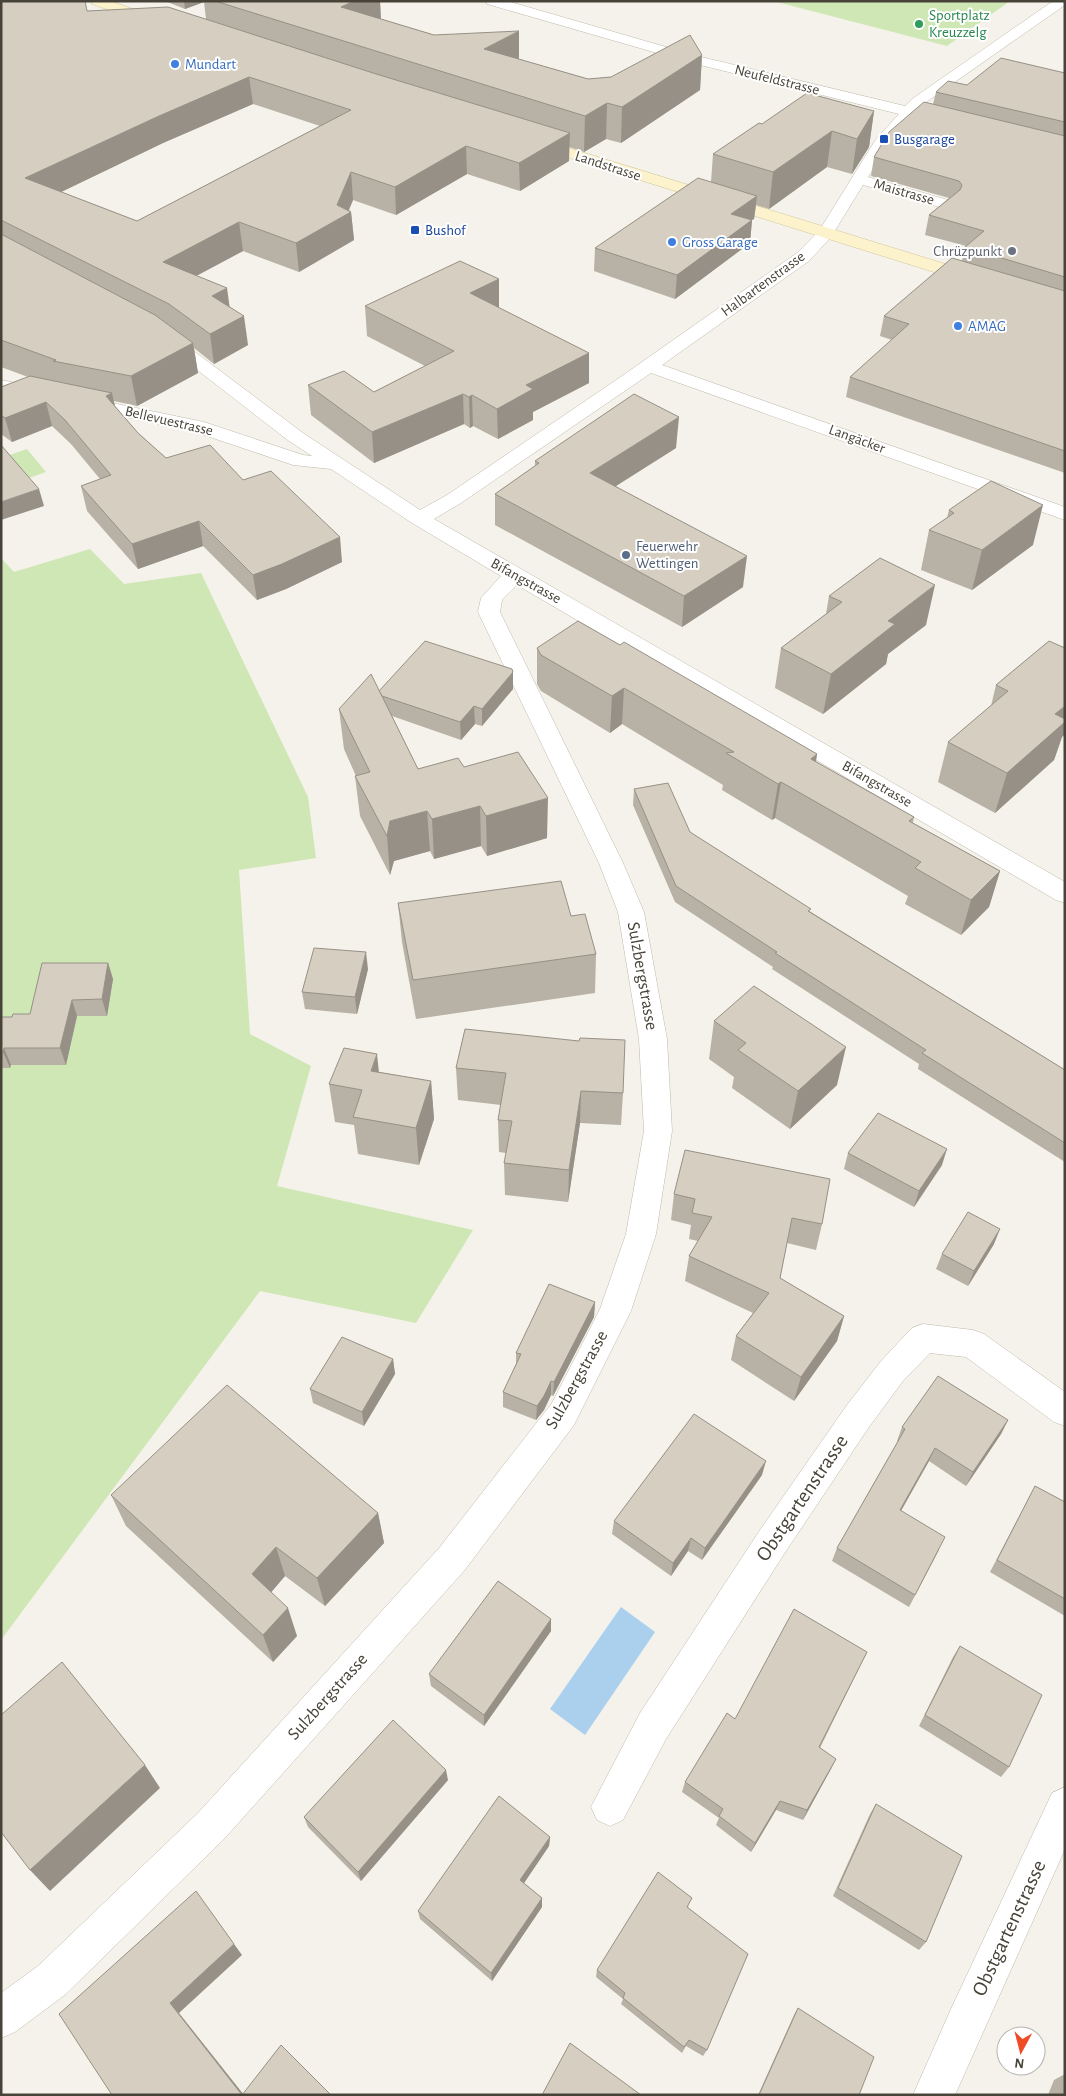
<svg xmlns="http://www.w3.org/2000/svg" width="1066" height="2096" viewBox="0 0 1066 2096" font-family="'Alegreya Sans',sans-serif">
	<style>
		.green { fill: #cfe7b5 }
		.water { fill: #aad0ee }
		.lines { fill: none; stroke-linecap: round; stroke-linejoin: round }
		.minor-casing { stroke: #c0baad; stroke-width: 1 }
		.secondary-casing { stroke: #d2c69c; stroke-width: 1 }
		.minor { fill: #fff; fill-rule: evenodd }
		.secondary { fill: #fcf2cc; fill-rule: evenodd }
		.wall { fill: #b8b1a5; fill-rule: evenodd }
		.shaded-wall { fill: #969086 }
		.building { fill: #d6cec0; stroke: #969086; fill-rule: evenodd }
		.leisure-dot { fill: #2e9e5b; stroke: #fff; stroke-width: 2 }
		.shop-dot { fill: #3f7fe0; stroke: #fff; stroke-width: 2 }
		.transit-dot { fill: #1a4fb4; stroke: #fff; stroke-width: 2 }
		.worship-dot { fill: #6b7280; stroke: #fff; stroke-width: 2 }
		.service-dot { fill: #5c6f8a; stroke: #fff; stroke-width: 2 }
		.labels { text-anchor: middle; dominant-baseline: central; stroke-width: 4; stroke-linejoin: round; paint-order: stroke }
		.far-leisure-label { font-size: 15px; fill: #27864d; stroke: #fff; text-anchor: start }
		.far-shop-label { font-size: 15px; fill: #366cbe; stroke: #fff; text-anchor: start }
		.far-street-label { font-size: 15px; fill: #484339; stroke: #fff }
		.far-transit-label { font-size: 15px; fill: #164399; stroke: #fff; text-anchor: start }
		.far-worship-label { font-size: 15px; fill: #5b616d; stroke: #fff; text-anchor: end }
		.far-service-label { font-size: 15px; fill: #4e5e75; stroke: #fff; text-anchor: start }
		.street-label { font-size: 18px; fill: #484339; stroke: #fff }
		.near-street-label { font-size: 21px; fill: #484339; stroke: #fff }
	</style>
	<rect width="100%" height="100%" fill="#f4f2ea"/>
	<g class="green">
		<path d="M773 1H1010L947 46Z"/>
		<path d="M27 449 46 472 1 488V458Z"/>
		<path d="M90 549 124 584 201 573 308 797 316 858 239 870 250 1034 311 1066 277 1186 473 1230 416 1323 260 1291 1 1640V558L14 572Z"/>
	</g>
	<path class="water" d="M621 1607 655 1632 585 1735 550 1709Z"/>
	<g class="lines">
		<g class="minor-casing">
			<g id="minor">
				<path d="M486 1H507L697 56 905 106 912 99 1053 1H1065V5L922 105 918 109 928 112 930 115 928 118 923 119 912 117 890 141 868 177 955 202 957 205 955 208H943L863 185 831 237 809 261 662 365 1065 507V520L651 373 461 503 434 519 1065 882V903L1056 900 517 585 502 600 500 612 623 863 644 912 667 1039 672 1131 656 1234 631 1311 574 1425 464 1571 224 1839 66 1994 15 2032 1 2038V1993L38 1966 198 1813 440 1547 552 1403 600 1309 626 1234 644 1131 639 1039 618 912 599 863 478 612 481 598 501 576 412 523 331 469 293 465 192 431 1 391V380L204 422 303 455 312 456 289 441 156 338 159 334 165 333 171 334 303 433 420 510 447 495 622 376 797 253 819 231 876 139 899 114 688 62 487 4Z"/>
				<path d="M923 1324 973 1330 984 1334 1065 1392V1426L1054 1422 966 1357 930 1353 903 1381 869 1427 784 1554 666 1739 623 1820 610 1826 597 1820 591 1807 640 1713 760 1530 847 1405 881 1361 912 1328Z"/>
				<path d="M1065 1787V1849L955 2095H913L951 2009 1052 1793Z"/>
			</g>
		</g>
		<g class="secondary-casing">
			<g id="secondary">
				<path d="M91 1H110L159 18 161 21 159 24H149L92 4Z"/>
				<path d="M533 137 981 275 984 279 981 283H969L528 145 525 142 528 139Z"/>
			</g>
		</g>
		<use href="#minor" class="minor"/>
		<use href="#secondary" class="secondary"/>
	</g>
	<g class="wall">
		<path d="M1 1 87 11 206 19 204 2 185 9 165 1H380L381 19 434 35 588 79 611 77 702 55 700 90 621 143 606 139 584 152 569 147V161L520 191 467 174 396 215 353 200 349 210 351 212 354 240 299 272 243 251 196 276 230 307 248 345 214 364 194 348 198 373 137 406 114 401 115 406 138 433 166 458 243 480 342 562 286 589 257 600 203 546 138 569 87 511 81 486 100 479 71 444 52 426 12 442 1 434V387L28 377 1 367ZM253 104 320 126 137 221 61 192 163 143Z"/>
		<path d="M1065 73V473L846 397 850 377 892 340 880 336 884 316 962 261 965 247 966 246 925 235 929 215 949 198 871 176 874 157 933 104 936 92 967 85Z"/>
		<path d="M874 111 869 147 852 174 827 167 769 209 756 205 754 219 752 220 750 243 675 299 594 271 595 248 711 182 713 154 762 124Z"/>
		<path d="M499 279V308L589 353V383L533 412V420L498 439 473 426 470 428 464 424 374 463 311 415 308 385 374 392 425 366 367 336 365 306Z"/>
		<path d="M676 448 616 486 743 587 682 627 495 525V494L535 466V461Z"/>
		<path d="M949 510 1033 545 972 590 921 570 929 530 947 518Z"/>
		<path d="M829 596 926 625 888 654 886 664 823 714 775 688 781 648 826 614Z"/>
		<path d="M1049 641 1062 737 1054 760 995 813 938 782 948 742 991 706 996 685Z"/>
		<path d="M537 648 817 754 816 762 914 817 913 823 1000 871 989 907 961 935 905 904 908 896 775 818 772 820 722 790 723 785 622 724 610 733 541 691 537 684Z"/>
		<path d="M513 689 482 726 475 724 461 740 392 716 418 769 464 767 547 838 487 856 481 846 434 859 430 851 394 861 390 875 360 816 355 776H356L344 749 339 709 379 691Z"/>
		<path d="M634 789 690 832 811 912 1065 1070V1162L918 1069 919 1064 772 969 773 967 675 902 633 805Z"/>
		<path d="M398 903 571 916 596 954 595 993 416 1019 402 942Z"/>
		<path d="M108 963 113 979 107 1016H77L66 1065H11L10 1068H1V1017H12L30 1014Z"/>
		<path d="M368 969 357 1014 305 1009 302 992Z"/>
		<path d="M714 1021 837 1085 790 1129 732 1088 734 1077 709 1059Z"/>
		<path d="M465 1029 623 1093 621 1125 580 1123 568 1202 505 1195 504 1163 506 1153 499 1152 498 1120 501 1105 458 1100 456 1068Z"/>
		<path d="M379 1072 431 1081 434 1119 419 1165 358 1154 354 1125 335 1122 329 1084Z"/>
		<path d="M848 1153 942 1165 914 1207 844 1169Z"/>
		<path d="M674 1194 822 1224 816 1250 787 1243 780 1278 844 1316 837 1341 794 1401 731 1360 736 1336 753 1313 685 1281 689 1256 698 1241 689 1239 691 1225 671 1220Z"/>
		<path d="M994 1244 968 1286 936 1269 942 1254Z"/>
		<path d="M595 1302 594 1317 553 1396 551 1395 544 1410 536 1420 503 1407V1392L516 1364V1353Z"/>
		<path d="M393 1359 395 1374 364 1426 313 1403 310 1389Z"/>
		<path d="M1008 1420 1001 1434 966 1486 929 1461 901 1511 939 1550 909 1607 832 1561 837 1548 898 1441H897L902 1427Z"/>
		<path d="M762 1475 702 1560 688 1551 671 1576 612 1534 614 1521Z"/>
		<path d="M1035 1486 1065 1502V1616L990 1572Z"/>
		<path d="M111 1495 378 1513 384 1543 325 1606 285 1576 271 1592 297 1636 273 1662 126 1526Z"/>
		<path d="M551 1619V1631L484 1726 431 1686 429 1674Z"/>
		<path d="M960 1646 1009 1767 1001 1777 919 1726 953 1657Z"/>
		<path d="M867 1652 820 1748 836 1759 803 1820 776 1810 751 1852 716 1825 719 1818 682 1792 685 1782 735 1719Z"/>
		<path d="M448 1780 361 1881 308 1827 304 1817Z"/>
		<path d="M876 1804 926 1942 919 1950 833 1896 870 1814Z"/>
		<path d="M550 1837 549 1846 524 1883 542 1898V1907L492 1981 420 1919 418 1911Z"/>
		<path d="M689 1906 688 1908 707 2050 703 2056 686 2046 682 2053 621 2004 623 1999 596 1977 597 1970Z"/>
		<path d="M798 2008 859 2095H758L794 2015Z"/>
		<path d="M1065 2074V2095H1048L1054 2080Z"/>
	</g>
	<g class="shaded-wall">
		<path d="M184 1H204V2L185 9Z"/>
		<path d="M354 1H380L381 23 341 7Z"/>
		<path d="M519 31V65L484 49Z"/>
		<path d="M702 55 700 90 621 143 622 107Z"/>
		<path d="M249 77 253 104 163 143 32 206 25 178 159 116Z"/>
		<path d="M607 103 606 139 584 152 585 116Z"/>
		<path d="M874 111 869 147 852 174 857 139Z"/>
		<path d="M832 131 827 167 769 209 773 172Z"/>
		<path d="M570 133 569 161 520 191 519 163Z"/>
		<path d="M466 146 467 174 396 215 395 187Z"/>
		<path d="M351 172 353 200 347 214 351 212 354 240 299 272 296 243 337 205Z"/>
		<path d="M757 196 754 219 752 220 750 243 675 299 677 275 731 214Z"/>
		<path d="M239 222 243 251 168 291 163 262Z"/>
		<path d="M499 279V309L470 293Z"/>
		<path d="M227 288 231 317 212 296Z"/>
		<path d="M244 316 248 345 214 364 210 334Z"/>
		<path d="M193 343 198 373 137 406 131 376Z"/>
		<path d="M589 353V383L533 412V420L498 439 497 409 526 385Z"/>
		<path d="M112 393 117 417 106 396Z"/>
		<path d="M463 394 464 424 374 463 372 432Z"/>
		<path d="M472 395 473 426 470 428 469 397Z"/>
		<path d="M46 402 52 426 12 442 5 418Z"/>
		<path d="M679 417 676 448 589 503 590 473Z"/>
		<path d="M39 489 44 506 1 520V502Z"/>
		<path d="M1043 505 1033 545 972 590 982 550Z"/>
		<path d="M199 521 203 546 138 569 132 544Z"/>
		<path d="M340 537 342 562 286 589 257 600 253 575Z"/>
		<path d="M747 556 743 587 682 627 684 596Z"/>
		<path d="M935 585 926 625 888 654 886 664 823 714 831 674 888 621Z"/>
		<path d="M513 672V689L482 726V709Z"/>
		<path d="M624 688 622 724 610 733 612 696Z"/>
		<path d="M474 706 475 724 461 740 460 722Z"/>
		<path d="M1065 706V735L1062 737 1054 760 995 813 1007 773 1055 714Z"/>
		<path d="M817 754 811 790V759Z"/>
		<path d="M781 782 775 818 772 820 778 784Z"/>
		<path d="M548 798 547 838 487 856 486 816Z"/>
		<path d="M480 806 481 846 434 859 432 819Z"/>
		<path d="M427 811 430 851 394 861 390 875 387 836 390 821Z"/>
		<path d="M1000 871 989 907 961 935 971 900Z"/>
		<path d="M366 952 368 969 357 1014 355 997Z"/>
		<path d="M108 963 113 979 107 1016 102 999Z"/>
		<path d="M72 1000 77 1016 66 1065 60 1048Z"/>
		<path d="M846 1047 837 1085 790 1129 798 1091Z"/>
		<path d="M4 1048 11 1065 10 1068 3 1052Z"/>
		<path d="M377 1054 381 1092 371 1071Z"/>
		<path d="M431 1081 434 1119 419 1165 416 1128Z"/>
		<path d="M581 1091 580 1123 568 1202 569 1170Z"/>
		<path d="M947 1149 942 1165 914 1207 919 1191Z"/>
		<path d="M1000 1229 994 1244 968 1286 974 1271Z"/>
		<path d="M595 1302 594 1317 553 1396 554 1382Z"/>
		<path d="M844 1316 837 1341 794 1401 801 1377Z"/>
		<path d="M393 1359 395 1374 364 1426 362 1412Z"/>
		<path d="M551 1381V1395L544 1410 536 1420 537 1406Z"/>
		<path d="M1008 1420 1001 1434 966 1486 973 1472Z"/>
		<path d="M935 1448 929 1461 894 1523 900 1510Z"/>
		<path d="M766 1461 762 1475 702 1560 705 1548Z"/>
		<path d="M378 1513 384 1543 325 1606 317 1578Z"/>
		<path d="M691 1538 688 1551 671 1576 673 1563Z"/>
		<path d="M276 1547 285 1576 262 1603 252 1574Z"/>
		<path d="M288 1608 297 1636 273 1662 263 1635Z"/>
		<path d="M551 1619V1631L484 1726V1715Z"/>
		<path d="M836 1759 831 1769 803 1820 807 1810Z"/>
		<path d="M145 1765 160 1788 50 1891 30 1870Z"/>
		<path d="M446 1770 448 1780 361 1881 358 1872Z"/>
		<path d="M780 1801 776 1810 751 1852 755 1843Z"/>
		<path d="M550 1837 549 1846 520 1889V1880Z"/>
		<path d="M542 1898V1907L492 1981 491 1973Z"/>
		<path d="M234 1944 242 1955 179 2013 244 2095H242L170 2003Z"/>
	</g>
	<g class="building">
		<path d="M1 1H53L56 2 59 1H85L87 11 168 7 373 73 570 133 519 163 466 146 395 187 351 172 337 205 351 212 296 243 239 222 163 262 227 288 212 296 244 316 210 334 169 304 1 220ZM249 77 351 110 137 221 25 178 159 116Z"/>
		<path d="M215 1H354L341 7 434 35 519 31 484 49 588 79 611 77 690 35 702 55 622 107 607 103 585 116Z"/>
		<path d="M1001 58 1065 73V122L936 92 948 81 967 85Z"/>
		<path d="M807 93 874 111 857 139 832 131 773 172 713 154 759 123 762 124Z"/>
		<path d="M924 102 1065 136V277L965 247 984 231 929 215 960 190 962 185 959 181 874 157 889 132Z"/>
		<path d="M698 178 757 196 731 214 752 220 677 275 595 248Z"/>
		<path d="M1 234 155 315 193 343 131 376 53 361 56 360 1 340Z"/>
		<path d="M952 258 1065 291V451L850 377 909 324 884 316Z"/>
		<path d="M460 261 499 279 470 293 589 353 526 385 533 389 497 409 472 395 469 397 463 394 372 432 308 385 344 371 374 392 454 351 365 306Z"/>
		<path d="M30 376 112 393 106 396 138 433 166 458 210 445 243 480 271 471 340 537 282 564 253 575 199 521 132 544 81 486 111 475 65 420 46 402 5 418 1 415V387Z"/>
		<path d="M634 394 679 417 590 473 747 556 684 596 495 494 539 463 535 461Z"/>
		<path d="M1 445 39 489 1 502Z"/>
		<path d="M991 481 1043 505 982 550 929 530 954 513 949 510Z"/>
		<path d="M880 558 935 585 888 621 895 624 831 674 781 648 842 602 829 596Z"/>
		<path d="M578 621 620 645 624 642 817 754 811 759 914 817 909 821 1000 871 971 900 915 868 921 862 781 782 778 784 726 753 734 752 624 688 612 696 541 655 537 648Z"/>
		<path d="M425 641 512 669 513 672 482 709 474 706 460 722 382 696 379 691Z"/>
		<path d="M1049 641 1065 648V706L1055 714 1065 719V722L1007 773 948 742 1008 691 996 685Z"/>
		<path d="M371 674 418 769 458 758 464 767 518 752 548 798 486 816 480 806 432 819 427 811 390 821 387 836 355 776 370 772 339 709Z"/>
		<path d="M668 783 690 832 811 909 808 911 1065 1070V1143L922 1053 926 1050 775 953 777 952 676 886 634 789Z"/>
		<path d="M561 881 571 916 585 914 596 954 413 980 398 903Z"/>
		<path d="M314 948 366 952 355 997 302 992Z"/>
		<path d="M42 963H108L102 999 72 1000 60 1048H4L3 1052H1V1017H12L13 1014H30Z"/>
		<path d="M754 986 846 1047 798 1091 738 1050 746 1043 714 1021Z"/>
		<path d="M465 1029 579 1041 580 1038 625 1040 623 1093 581 1091 569 1170 504 1163 512 1121 498 1120 506 1073 456 1068Z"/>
		<path d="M344 1048 377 1054 371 1071 431 1081 416 1128 353 1117 362 1090 329 1084Z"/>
		<path d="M878 1113 947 1149 919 1191 848 1153Z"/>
		<path d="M685 1150 830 1179 822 1224 792 1218 780 1278 844 1316 801 1377 736 1336 769 1293 689 1256 712 1217 692 1213 695 1199 674 1194Z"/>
		<path d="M968 1212 1000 1229 974 1271 942 1254Z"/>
		<path d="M549 1284 595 1302 554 1382 551 1381 544 1396 537 1406 503 1392 521 1354 516 1353Z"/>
		<path d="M342 1337 393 1359 362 1412 310 1389Z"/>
		<path d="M938 1376 1008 1420 973 1472 935 1448 900 1510 945 1537 915 1595 837 1548 905 1429 902 1427Z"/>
		<path d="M227 1385 378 1513 317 1578 276 1547 252 1574 288 1608 263 1635 111 1495Z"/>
		<path d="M694 1414 766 1461 705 1548 691 1538 673 1563 614 1521Z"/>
		<path d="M1035 1486 1065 1502V1599L997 1560Z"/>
		<path d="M498 1581 551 1619 484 1715 429 1674Z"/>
		<path d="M794 1609 867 1652 819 1747 836 1759 807 1810 780 1801 755 1843 719 1816 723 1809 685 1782 727 1713 735 1719Z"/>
		<path d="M960 1646 1042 1695 1009 1767 925 1715Z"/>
		<path d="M62 1662 145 1765 30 1870 1 1832V1715Z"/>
		<path d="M393 1720 446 1770 358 1872 304 1817Z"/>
		<path d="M499 1796 550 1837 520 1880 542 1898 491 1973 418 1911Z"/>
		<path d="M876 1804 962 1856 926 1942 838 1888Z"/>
		<path d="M658 1872 692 1898 687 1907 748 1954 707 2050 689 2040 684 2047 623 1998 625 1993 597 1970Z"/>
		<path d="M196 1891 234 1944 170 2003 242 2095H112L59 2014Z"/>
		<path d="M798 2008 874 2057 859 2095H759Z"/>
		<path d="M570 2043 641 2095H542Z"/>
		<path d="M281 2045 331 2095H242Z"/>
	</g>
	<circle class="leisure-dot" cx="919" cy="24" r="5"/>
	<g class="shop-dot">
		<circle cx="175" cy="64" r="5"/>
		<circle cx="672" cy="242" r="5"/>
		<circle cx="958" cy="326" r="5"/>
	</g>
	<g class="transit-dot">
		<rect x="879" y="134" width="10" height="10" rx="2.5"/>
		<rect x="410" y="225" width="10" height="10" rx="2.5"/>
	</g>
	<circle class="worship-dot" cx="1012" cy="251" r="5"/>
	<circle class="service-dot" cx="626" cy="555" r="5"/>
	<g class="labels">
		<g class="far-leisure-label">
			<text x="929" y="15">Sportplatz<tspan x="929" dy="17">Kreuzzelg</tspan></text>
		</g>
		<g class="far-shop-label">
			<text x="185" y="64">Mundart</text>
			<text x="682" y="242">Gross Garage</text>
			<text x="968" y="326">AMAG</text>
		</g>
		<g class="far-street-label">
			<text transform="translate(777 80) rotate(14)">Neufeldstrasse</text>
			<text transform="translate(608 166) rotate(18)">Landstrasse</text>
			<text transform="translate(904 192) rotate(16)">Maistrasse</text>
			<text transform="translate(763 284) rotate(-36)">Halbartenstrasse</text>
			<text transform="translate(169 421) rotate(13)">Bellevuestrasse</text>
			<text transform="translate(857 439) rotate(20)">Langäcker</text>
			<text transform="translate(526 581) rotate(29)">Bifangstrasse</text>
			<text transform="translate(877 784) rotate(30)">Bifangstrasse</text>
		</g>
		<g class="far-transit-label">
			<text x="894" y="139">Busgarage</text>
			<text x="425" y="230">Bushof</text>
		</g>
		<g class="far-worship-label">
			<text x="1002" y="251">Chrüzpunkt</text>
		</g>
		<g class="far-service-label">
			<text x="636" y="546">Feuerwehr<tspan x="636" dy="17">Wettingen</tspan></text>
		</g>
		<g class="street-label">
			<text transform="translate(642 976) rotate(80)">Sulzbergstrasse</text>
			<text transform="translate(577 1380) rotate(-61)">Sulzbergstrasse</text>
			<text transform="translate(328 1697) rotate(-48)">Sulzbergstrasse</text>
		</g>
		<g class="near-street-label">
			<text transform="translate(802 1498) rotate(-56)">Obstgartenstrasse</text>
			<text transform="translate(1009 1928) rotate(-65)">Obstgartenstrasse</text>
		</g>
	</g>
	<rect width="1066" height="2096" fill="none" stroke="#484339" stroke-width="5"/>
	<g transform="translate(1021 2051) rotate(187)"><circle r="24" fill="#ffffff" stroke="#b6b4b0"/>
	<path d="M0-4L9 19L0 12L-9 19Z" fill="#f14b25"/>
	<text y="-8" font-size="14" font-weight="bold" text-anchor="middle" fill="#484339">N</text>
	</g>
</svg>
